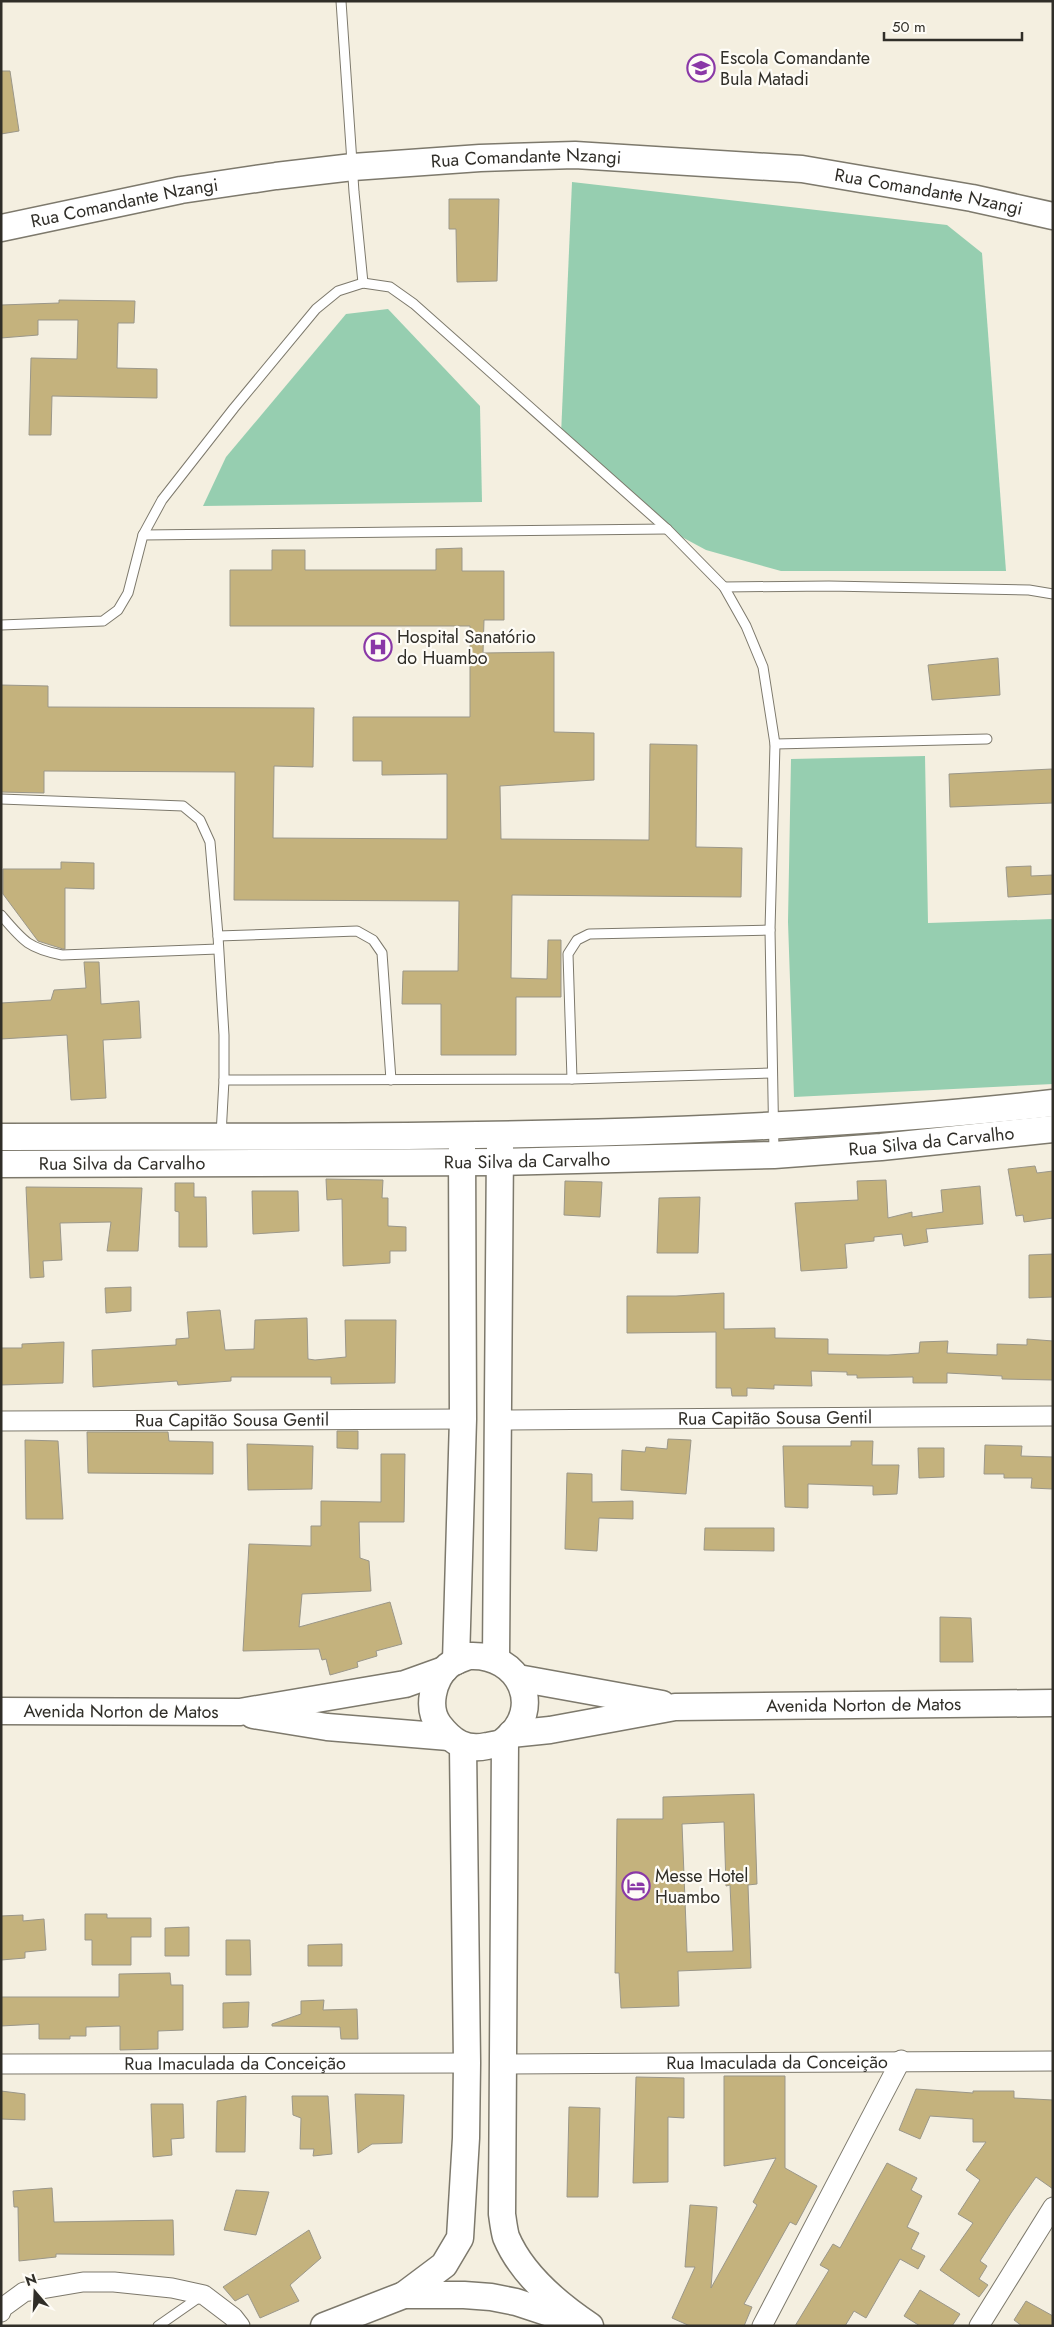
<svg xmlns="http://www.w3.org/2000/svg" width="1054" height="2327" viewBox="0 0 1054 2327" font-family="Jost,sans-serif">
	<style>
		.green { fill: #96ceb0 }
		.building { fill: #c4b27d; stroke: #9b9789; fill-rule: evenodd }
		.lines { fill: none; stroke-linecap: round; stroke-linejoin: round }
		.lane-casing { stroke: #7d796c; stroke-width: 11 }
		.street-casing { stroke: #7d796c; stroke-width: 21 }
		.secondary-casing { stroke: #7d796c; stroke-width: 29 }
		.lane { stroke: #fff; stroke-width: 9 }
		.street { stroke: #fff; stroke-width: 19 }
		.secondary { stroke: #fff; stroke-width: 26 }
		.labels { text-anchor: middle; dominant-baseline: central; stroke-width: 4.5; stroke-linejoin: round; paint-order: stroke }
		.poi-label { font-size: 18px; fill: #302e28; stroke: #fefcf6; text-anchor: start }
		.street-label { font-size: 18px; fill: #302e28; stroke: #fefcf6 }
	</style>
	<rect width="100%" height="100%" fill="#f4efe0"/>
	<g class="green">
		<path d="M572 182 947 225 982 253 1006 571H781L706 550 667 529 561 435Z"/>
		<path d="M388 309 480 406 482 502 203 506 226 457 346 314Z"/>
		<path d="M925 756 928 923 1053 919V1084L794 1097 788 922 791 759Z"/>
	</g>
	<g class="building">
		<path d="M1 71H10L19 131 1 134Z"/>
		<path d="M449 199H499L497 281 457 282 456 229H449Z"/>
		<path d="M59 300 135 301 134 323H118L117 368 157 369V398L52 396 51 435H29L31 358 77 359 78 320H38V335L1 338V305L59 303Z"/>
		<path d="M462 548V571H504V620H484L483 653 554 652V732L594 733V780L500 786 501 839 649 840 650 744 697 745 696 847 742 848 741 897 512 895 511 978 547 979 548 940H561V997H516V1055H441V1004H402L403 971H458L459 901 234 900 235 772 44 771V793L1 792V685L48 686V707L314 708 313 767 274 766 273 838 447 839V774L382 775V761H353V717H470V626H230V570H272V550H305V570H436V549Z"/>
		<path d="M998 658 1000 695 932 700 928 665Z"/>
		<path d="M1052 769 1053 803 950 807 949 774Z"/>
		<path d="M61 862 94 863V889L65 888V949H63L38 941 3 894V869H61Z"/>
		<path d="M1031 866V876L1053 875V894L1008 897 1006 867Z"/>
		<path d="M84 962H99L101 1004 139 1001 141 1038 103 1040 106 1098 71 1100 67 1035 1 1039V1003L51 1000 54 990 86 988Z"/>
		<path d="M1035 1166 1037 1173 1053 1171V1218L1024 1222 1023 1215 1016 1216 1008 1169Z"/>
		<path d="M326 1179 383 1180 382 1198H388V1226L406 1227V1251H390V1263L343 1266 342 1199 327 1200Z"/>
		<path d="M886 1180 888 1218 912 1212V1217L943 1212 941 1190 980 1186 983 1224 926 1229 928 1242 904 1246 902 1234 874 1237V1241L845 1244 847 1268 801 1271 795 1203 858 1200 857 1181Z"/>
		<path d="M565 1181 602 1182 600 1217 564 1215Z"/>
		<path d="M175 1183H194V1197H206L207 1247H179V1212L175 1211Z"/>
		<path d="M26 1187 142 1188 138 1251H107L111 1222 60 1223 62 1260 43 1261 44 1277 30 1278Z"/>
		<path d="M252 1191H298L299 1231 253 1234Z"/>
		<path d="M700 1197 698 1253H657L659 1198Z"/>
		<path d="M1053 1254V1297L1029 1298V1255Z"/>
		<path d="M131 1287V1311L106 1313 105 1288Z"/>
		<path d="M724 1293V1329L775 1328V1338L828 1339V1354L888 1355 919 1353 920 1342 948 1341 947 1353 997 1355V1344L1027 1345V1339L1053 1341V1380L1002 1379V1376L947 1373V1383H913V1377L857 1378V1375H847V1372L811 1371 812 1386 774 1385V1389L747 1388V1396H732L731 1388H716V1332L627 1333V1296H676Z"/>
		<path d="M220 1310 225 1350 254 1349 255 1320 307 1318 308 1359 315 1360 346 1357 345 1320H396L395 1383 331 1384V1377H231V1381L178 1385 177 1381 93 1387 92 1350 176 1345V1339L189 1338 187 1312Z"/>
		<path d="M64 1342 63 1383 1 1385V1348H22V1344Z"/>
		<path d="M337 1431H358V1449L337 1448Z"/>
		<path d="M87 1432H168L169 1441 213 1442V1474L88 1473Z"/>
		<path d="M668 1439 691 1440 686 1494 621 1490 622 1450 645 1452 646 1447 667 1449Z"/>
		<path d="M25 1440 58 1441 63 1519H26Z"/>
		<path d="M851 1441H873L872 1465H899L897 1494 873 1495V1486L808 1484V1508L785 1507 783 1446H851Z"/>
		<path d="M247 1444 313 1446 312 1489 248 1490Z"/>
		<path d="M985 1445 1022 1446 1021 1456 1053 1457V1489L1031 1488 1032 1478H1004V1474H984Z"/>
		<path d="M918 1448H944V1477L919 1478Z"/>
		<path d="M381 1454H405L404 1522H359L360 1558 369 1561 371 1591 302 1594 299 1627 390 1602 402 1644 376 1651 377 1656 357 1662 358 1667 330 1675 326 1659 322 1660 319 1649 243 1651 249 1544 311 1546V1526H321V1501L381 1502Z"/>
		<path d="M567 1473 592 1474V1502L633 1501V1519L599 1518 597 1551 565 1549Z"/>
		<path d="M705 1528H774V1551L704 1550Z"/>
		<path d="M940 1617 971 1618 973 1662H940Z"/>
		<path d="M754 1794 757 1884 748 1885 751 1968 678 1971 679 2006 621 2008 619 1973H615L617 1819H663V1797ZM724 1822 726 1886 730 1885 733 1951 687 1952 682 1824Z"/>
		<path d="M85 1914H107V1918H151V1937H131V1965H92V1940H85Z"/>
		<path d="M23 1915V1921L44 1919 46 1950 25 1952V1958L1 1960V1916Z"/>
		<path d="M189 1927V1956H165V1928Z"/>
		<path d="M226 1940H250L251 1975H226Z"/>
		<path d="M342 1944V1966H308V1945Z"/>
		<path d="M170 1973 171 1985H183V2030L158 2031V2049L120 2050V2026L86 2027V2036H70V2039H39V2024L1 2026V1997H119V1974Z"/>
		<path d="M324 2000 323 2010 357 2009 358 2039H341L340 2027 272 2026V2024L301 2014V2001Z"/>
		<path d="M249 2002 248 2027 223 2028V2003Z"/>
		<path d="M724 2076H785V2168L817 2186 796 2225 790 2222 744 2304 752 2307 744 2326H690L672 2318 695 2267H685L690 2205 717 2207 711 2288 757 2205 753 2202 776 2158 724 2166Z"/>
		<path d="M636 2077 684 2078V2118L668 2117V2182L633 2183Z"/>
		<path d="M916 2089 973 2093V2091H1014V2098L1053 2100V2189L1036 2177 1011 2213 980 2261 987 2266 979 2279 988 2285 979 2297 940 2270 973 2223 958 2214 980 2180 966 2170 986 2142H973V2119L930 2116 920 2139 899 2130Z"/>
		<path d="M1 2091 25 2094V2120L1 2119Z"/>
		<path d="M355 2094 404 2095 402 2143 372 2144 358 2153Z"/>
		<path d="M246 2096 245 2152H216L217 2101Z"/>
		<path d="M292 2096H328L332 2154 313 2156 314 2149H300L301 2118 293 2115Z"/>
		<path d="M151 2104H183L184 2138 171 2139 172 2155 153 2157Z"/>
		<path d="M569 2107 600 2108 598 2197H567Z"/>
		<path d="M887 2163 917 2178 911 2190 922 2196 907 2227 919 2233 911 2249 925 2256 918 2269 900 2259 866 2318 854 2311 845 2326H795L829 2270 820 2265 833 2244 840 2248Z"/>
		<path d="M52 2188 54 2222 173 2220 174 2255 56 2254V2257L19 2261 18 2207H14L13 2191Z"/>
		<path d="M236 2190 269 2192 256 2235 224 2230Z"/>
		<path d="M309 2230 321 2258 290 2285 299 2301 260 2318 248 2294 235 2301 223 2287Z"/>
		<path d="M920 2290 960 2314 952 2326H920L904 2316Z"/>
		<path d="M1026 2301 1053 2316V2326H1022L1014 2320Z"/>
	</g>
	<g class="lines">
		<g class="lane-casing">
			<g id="lane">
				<path d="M341 1 354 192 363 283"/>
				<path d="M143 535 162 500 234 408 316 309 338 291 363 283 390 287 414 304 667 529 724 587 746 626 763 667 775 744 770 930 774 1152"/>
				<path d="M724 587 829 586 1029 590 1053 594"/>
				<path d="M1 625 103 621 118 610 128 593 143 535 667 529"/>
				<path d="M775 744 987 739"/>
				<path d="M1 799 183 806 200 820 210 842 218 936 224 1035V1080L572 1079 772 1073"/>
				<path d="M1 915C23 941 28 948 62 955L218 949"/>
				<path d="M218 936 357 931 373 940 382 953 391 1080"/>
				<path d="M572 1079 568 954 577 940 589 934 770 930"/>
				<path d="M221 1135 224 1080"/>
				<path d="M158 2326 201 2296"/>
			</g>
		</g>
		<g class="street-casing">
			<g id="street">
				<path id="s1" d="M497 1420 1053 1416"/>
				<path id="s2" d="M1 1421 463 1419"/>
				<path id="s3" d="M1 2064 467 2063"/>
				<path id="s4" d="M502 2064 1053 2061"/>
				<path d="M1 2312 2 2308 24 2292 83 2282H114L172 2288 204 2295 233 2317 240 2326"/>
				<path d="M762 2326 901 2060"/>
				<path d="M979 2326 1053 2207"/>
			</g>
		</g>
		<g class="secondary-casing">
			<g id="secondary">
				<path id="s5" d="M1 228 181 190 276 176 353 167 480 158 575 155 802 169 972 198 1053 216"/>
				<path d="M1 1137C352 1136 704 1142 1053 1103"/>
				<path id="s6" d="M1 1164 499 1162 774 1155 881 1147 1053 1129"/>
				<path d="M469 1656C520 1653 545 1709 505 1740 501 1744 493 1745 487 1746 466 1751 452 1742 439 1725 426 1708 433 1679 448 1666 454 1661 461 1659 469 1656Z"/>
				<path d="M496 1659 500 1145"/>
				<path d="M456 1661 463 1419 462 1144"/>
				<path d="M518 1678 662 1704"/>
				<path id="s7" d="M1 1711 240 1712 405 1684 444 1670"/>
				<path d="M253 1715 327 1727 449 1737"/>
				<path id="s8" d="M511 1734 550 1730 675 1707 1053 1703"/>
				<path d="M505 1741 502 2214C503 2221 504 2230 506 2237 522 2275 557 2304 590 2326"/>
				<path d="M404 2295 444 2265 460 2238 466 2138 467 2063 463 1747"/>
				<path d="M324 2326 404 2295H464L491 2297 516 2302 574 2321"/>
			</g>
		</g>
		<use href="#lane" class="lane"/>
		<use href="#street" class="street"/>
		<use href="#secondary" class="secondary"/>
	</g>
	<defs>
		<g id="school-ring" transform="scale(1.4375)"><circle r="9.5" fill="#fefcf6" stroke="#8a38a7" stroke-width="1.5"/><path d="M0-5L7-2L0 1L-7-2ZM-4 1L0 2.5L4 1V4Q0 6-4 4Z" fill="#8a38a7"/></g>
		<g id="hospital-ring" transform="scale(1.4375)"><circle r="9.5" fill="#fefcf6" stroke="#8a38a7" stroke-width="1.5"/><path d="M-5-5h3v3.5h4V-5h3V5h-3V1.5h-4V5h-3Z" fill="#8a38a7"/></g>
		<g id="hotel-ring" transform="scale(1.4375)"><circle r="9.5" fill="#fefcf6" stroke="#8a38a7" stroke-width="1.5"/><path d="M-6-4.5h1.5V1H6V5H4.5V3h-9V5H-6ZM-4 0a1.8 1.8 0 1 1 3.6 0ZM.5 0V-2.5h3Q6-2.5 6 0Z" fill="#8a38a7"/></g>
	</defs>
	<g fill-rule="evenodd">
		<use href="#school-ring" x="701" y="68"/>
		<use href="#hospital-ring" x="378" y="647"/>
		<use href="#hotel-ring" x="636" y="1886"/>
	</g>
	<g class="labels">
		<g class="poi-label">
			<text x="720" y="58">Escola Comandante<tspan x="720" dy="21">Bula Matadi</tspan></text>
			<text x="397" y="637">Hospital Sanatório<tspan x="397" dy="21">do Huambo</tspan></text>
			<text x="655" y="1876">Messe Hotel<tspan x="655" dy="21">Huambo</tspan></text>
		</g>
		<g class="street-label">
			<text stroke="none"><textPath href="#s5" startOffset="531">Rua Comandante Nzangi</textPath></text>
			<text stroke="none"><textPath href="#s5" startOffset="936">Rua Comandante Nzangi</textPath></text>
			<text stroke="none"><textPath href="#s5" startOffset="126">Rua Comandante Nzangi</textPath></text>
			<text stroke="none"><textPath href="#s6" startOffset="931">Rua Silva da Carvalho</textPath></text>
			<text stroke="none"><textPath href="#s6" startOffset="526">Rua Silva da Carvalho</textPath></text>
			<text stroke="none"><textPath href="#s6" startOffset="121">Rua Silva da Carvalho</textPath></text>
			<text stroke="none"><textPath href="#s1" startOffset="278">Rua Capitão Sousa Gentil</textPath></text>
			<text stroke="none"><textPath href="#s2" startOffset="231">Rua Capitão Sousa Gentil</textPath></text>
			<text stroke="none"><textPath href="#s8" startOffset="355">Avenida Norton de Matos</textPath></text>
			<text stroke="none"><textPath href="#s7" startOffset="120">Avenida Norton de Matos</textPath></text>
			<text stroke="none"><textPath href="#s4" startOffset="275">Rua Imaculada da Conceição</textPath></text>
			<text stroke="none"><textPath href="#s3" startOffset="234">Rua Imaculada da Conceição</textPath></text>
		</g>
	</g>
	<rect width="1054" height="2327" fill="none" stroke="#302e28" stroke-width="5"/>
	<g transform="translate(35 2292) rotate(341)" stroke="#fefcf6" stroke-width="4" paint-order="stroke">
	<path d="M0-4L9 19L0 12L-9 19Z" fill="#302e28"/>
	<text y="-8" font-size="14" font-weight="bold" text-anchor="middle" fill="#302e28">N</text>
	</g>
	<path d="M884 32v8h138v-8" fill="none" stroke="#302e28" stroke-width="2.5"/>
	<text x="892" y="32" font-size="15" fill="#302e28" stroke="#fefcf6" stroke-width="4" paint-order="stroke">50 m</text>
</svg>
